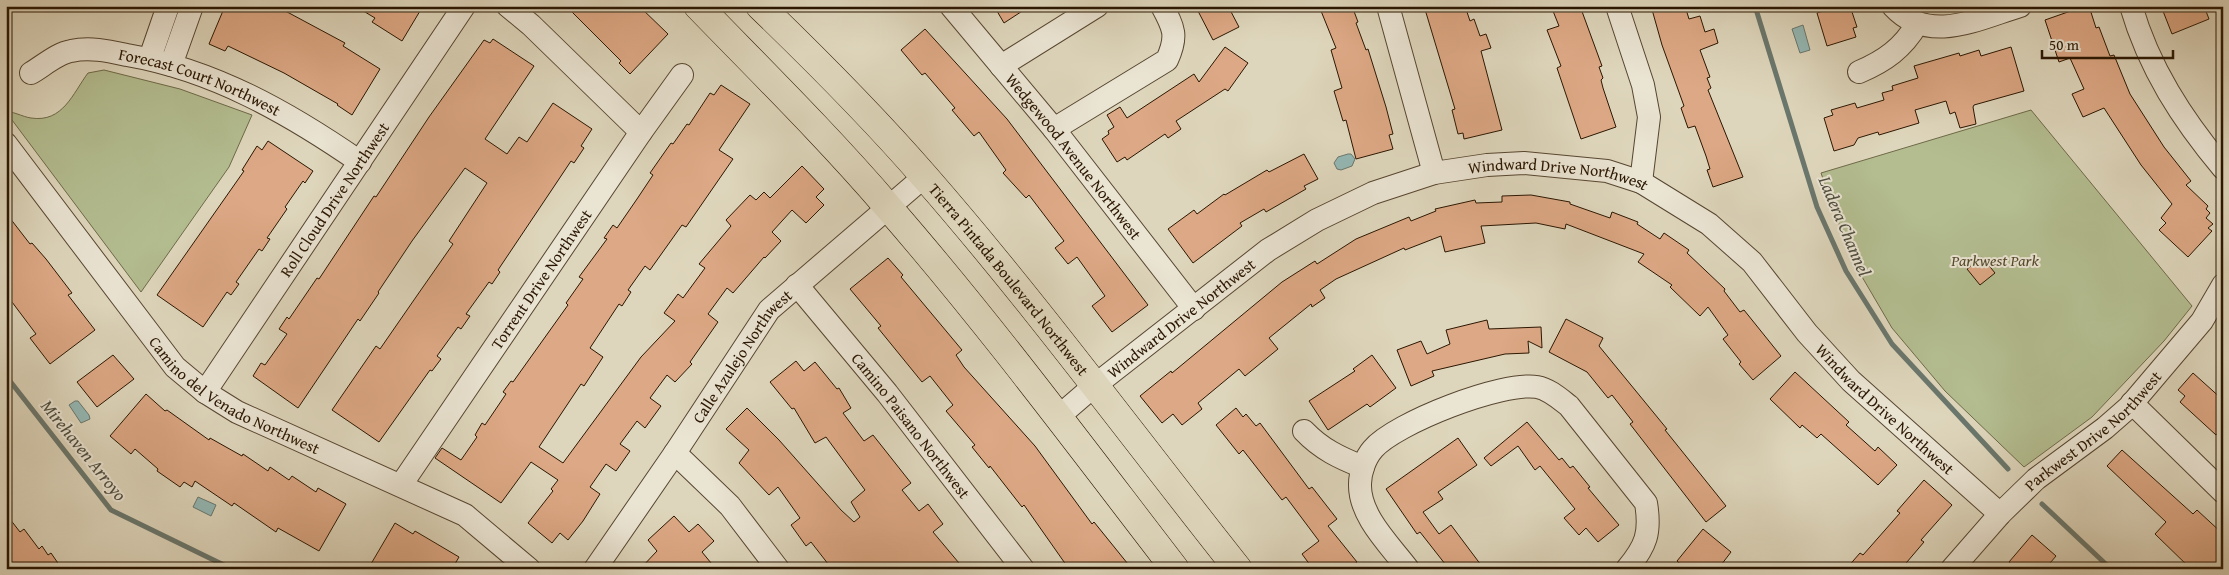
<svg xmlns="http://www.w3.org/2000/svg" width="2229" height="575" viewBox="0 0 2229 575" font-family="'Gentium Book Plus',serif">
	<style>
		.green { fill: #b3bd90; stroke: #6e6a48 }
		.water { fill: #94b8b5; stroke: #6a776d }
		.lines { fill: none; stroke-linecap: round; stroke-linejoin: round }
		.stream { stroke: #6a776d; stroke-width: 5 }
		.building { fill: #dda885; stroke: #2a1601 }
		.minor-casing { stroke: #574630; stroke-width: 24 }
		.major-casing { stroke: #2a1601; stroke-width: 29 }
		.minor { stroke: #eae4d3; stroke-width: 22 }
		.major { stroke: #ded6bc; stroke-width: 28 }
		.labels { text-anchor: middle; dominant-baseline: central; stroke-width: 4; stroke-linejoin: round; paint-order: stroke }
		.street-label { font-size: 16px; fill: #2a1601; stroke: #eae4d3 }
		.park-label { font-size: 16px; font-style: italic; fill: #53482c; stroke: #eae4d3 }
		.water-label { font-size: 18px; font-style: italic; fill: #4f4f40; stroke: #eae4d3 }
	</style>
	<rect width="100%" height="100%" fill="#ded6bc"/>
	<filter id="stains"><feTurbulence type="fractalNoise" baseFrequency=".004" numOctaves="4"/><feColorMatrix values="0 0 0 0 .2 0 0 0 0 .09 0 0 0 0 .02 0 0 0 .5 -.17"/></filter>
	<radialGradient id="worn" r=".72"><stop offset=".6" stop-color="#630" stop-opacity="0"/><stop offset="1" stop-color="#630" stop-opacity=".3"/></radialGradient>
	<g class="green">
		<path d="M104 70 180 89 252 115 229 167 141 292 6 112C10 110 23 117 31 118 63 123 73 93 88 73Z"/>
		<path d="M2031 110 2192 306 2164 341 2092 417 2024 467 1945 391 1892 328 1851 258 1821 173Z"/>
	</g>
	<g class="water">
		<path d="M1803 25 1810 50 1800 53 1792 29Z"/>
		<path d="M1348 154H1351L1355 159 1352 166 1341 170 1337 169 1334 163 1338 157Z"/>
		<path d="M75 401H78L89 415 90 419 81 423 69 405Z"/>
		<path d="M198 497 216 505 211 516 193 507Z"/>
	</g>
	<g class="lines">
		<g class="stream">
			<path d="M1755 6 1817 207 1846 271 1892 344 2008 469"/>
			<path d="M6 376 111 510 232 569"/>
			<path d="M2042 504 2111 569"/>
		</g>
	</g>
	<g class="building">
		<path d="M225 6H276L345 43 343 46 380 69 352 115 337 105 338 104 284 73 228 46 225 51 209 44Z"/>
		<path d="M355 6H423L402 41 372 22 375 18Z"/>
		<path d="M566 6H639L668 34 630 74 619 63 621 61Z"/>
		<path d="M994 6H1030L1004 23Z"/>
		<path d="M1206 6H1228L1239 27 1213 40 1198 11Z"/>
		<path d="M1319 6H1352L1358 22 1356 23 1366 50 1368 49 1386 107 1393 134 1389 135 1393 149 1356 159 1346 120 1343 121 1334 91 1342 88 1331 50 1336 48Z"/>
		<path d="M1424 6H1465L1470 21 1474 19 1480 36 1486 34 1491 48 1481 51 1502 130 1464 139 1463 133 1458 134 1452 110 1455 109Z"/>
		<path d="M1551 6H1580L1602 66 1599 67 1603 78 1601 80 1603 88 1616 127 1581 139 1557 68 1561 66 1547 30 1559 26Z"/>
		<path d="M1651 6H1685L1689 19 1700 16 1705 32 1714 29 1718 43 1700 50 1710 77 1707 78 1711 88 1708 90 1743 177 1713 187 1707 170 1710 169 1706 156 1695 126 1688 128 1681 108 1684 106 1662 45Z"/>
		<path d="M1839 6H1850L1857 27 1853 28 1856 37 1827 46 1817 13Z"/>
		<path d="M2085 6H2089L2096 28 2099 27 2110 56 2114 55 2130 94 2164 147 2191 181 2186 185 2208 206 2206 209 2210 213 2206 218 2213 224 2208 228 2212 231 2188 257 2159 230 2166 223 2161 218 2172 204 2141 165 2104 108 2083 117 2072 94 2084 89 2070 58 2059 62 2045 20Z"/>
		<path d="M2161 6H2204L2209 19 2172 34Z"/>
		<path d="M925 29 1007 119 1148 305 1112 332 1092 306 1105 296 1077 257 1068 264 1055 248 1064 241 1029 195 1026 198 1003 173 1006 170 979 132 974 136 952 110 955 108 925 73 922 75 901 50Z"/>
		<path d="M493 39 534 66 485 139 507 154 519 137 527 142 553 103 592 129 581 146 584 148 574 163 571 161 553 188 498 270 500 272 492 284 489 282 466 314 470 316 461 329 458 327 437 356 441 359 432 371 430 370 379 442 332 410 376 346 380 349 416 297 453 244 449 241 487 183 465 168 412 241 378 292 379 293 360 321 358 319 298 408 253 376 261 363 265 365 287 334 279 329 287 317 289 319 317 278 319 279 374 196 376 197 429 117 484 40 490 43Z"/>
		<path d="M1225 47 1248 63 1228 91 1225 89 1176 121 1181 129 1168 138 1165 134 1127 160 1125 157 1117 162 1102 139 1109 134 1108 131 1114 127 1107 115 1120 107 1127 118 1194 74 1199 82Z"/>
		<path d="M2011 47 2024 91 1974 105 1973 107 1976 124 1960 128 1955 112 1950 114 1946 101 1915 110 1919 123 1879 135 1878 132 1858 138 1854 145 1834 151 1824 118 1833 115 1831 110 1855 103 1857 108 1884 100 1882 93 1893 90 1892 86 1918 78 1914 66 1959 53 1960 56 1979 50 1981 56Z"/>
		<path d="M721 85 750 104 719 150 733 159 686 227 682 225 650 270 645 266 628 290 631 292 622 306 619 304 590 348 603 357 584 386 581 384 539 447 563 463 641 357 675 321 664 313 678 294 683 298 705 268 699 264 731 226 726 220 750 195 756 200 764 192 770 198 802 166 824 189 816 197 824 205 806 223 792 210 772 232 781 241 765 258 764 257 733 293 727 288 708 314 718 322 690 362 692 364 675 382 667 375 650 398 661 406 645 428 637 421 620 444 630 451 616 471 606 464 590 487 600 494 583 521 568 540 560 533 552 543 528 523 553 491 551 489 558 480 531 462 501 503 435 458 442 448 461 460 477 437 475 435 482 423 485 425 506 394 503 392 511 381 513 382 568 305 566 303 583 279 579 277 607 239 604 238 613 225 617 228 637 199 653 175 650 173 671 143 673 144 687 124 689 125 710 93 714 95Z"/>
		<path d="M268 141 313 171 305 183 303 181 285 207 287 209 267 238 270 239 262 251 259 249 236 282 239 284 231 295 227 292 203 327 157 295 244 171 242 170 257 146 262 150Z"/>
		<path d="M1304 154 1318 179 1304 186 1306 189 1266 212 1264 209 1240 223 1242 226 1193 263 1168 229 1194 210 1197 214 1224 194 1225 195 1267 170 1269 172Z"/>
		<path d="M1531 195 1570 202V204L1610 218 1612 212 1638 222 1637 224 1660 239 1664 233 1689 250 1687 253 1725 289 1724 291 1740 312 1744 310 1781 356 1753 380 1739 364 1741 362 1723 339 1728 335 1708 307 1700 316 1670 287 1672 285 1638 262 1644 254 1566 224 1565 229 1536 223 1481 226 1485 243 1445 252 1441 236 1405 250 1404 248 1336 279 1320 290 1325 298 1312 307 1311 304 1269 338 1278 349 1245 376 1239 369 1198 403 1202 409 1182 425 1173 414 1162 423 1140 396 1171 371 1172 373 1282 282 1315 261 1317 264 1356 239 1409 217 1411 221 1436 211 1435 209 1475 200 1476 203 1502 202V196Z"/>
		<path d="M6 213 30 244 32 243 46 259 72 293 68 295 95 330 50 364 30 338 36 334 6 294Z"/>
		<path d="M1982 257 1995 273 1980 285 1967 269Z"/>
		<path d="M888 258 903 275 901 277 962 350 956 355 964 367 1035 446 1092 524 1094 522 1132 569H1069L1024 505 1022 507 990 466 989 468 972 447 975 445 946 411 953 405 930 376 922 382 878 328 881 326 850 289Z"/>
		<path d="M1566 319 1603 338 1599 346 1667 429 1665 430 1726 506 1706 522 1630 424 1633 422 1612 395 1608 398 1587 372 1549 352Z"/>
		<path d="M1487 320 1489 329 1541 327 1542 348 1528 341 1529 353 1505 354 1432 371 1434 376 1411 386 1397 350 1421 341 1427 354 1450 344 1446 330Z"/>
		<path d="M113 355 134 379 97 407 77 382Z"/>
		<path d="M1372 355 1396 388 1370 407 1367 404 1328 430 1309 401 1355 371 1353 369Z"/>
		<path d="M796 361 804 371 815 362 837 389 839 388 851 408 843 413 864 441 873 435 911 483 902 490 919 511 928 504 943 524 933 532 964 569H832L811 542 806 546 791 525 800 518 778 487 769 495 739 463 749 450 726 429 747 408 779 440 841 510 854 522 860 517 851 502 865 490 826 437 815 443 794 408 792 409 770 382Z"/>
		<path d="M1795 372 1849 422 1846 425 1875 451 1878 447 1897 465 1878 485 1821 434 1817 438 1802 425 1800 428 1770 399Z"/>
		<path d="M2193 373 2223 400V427L2216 435 2180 402 2185 396 2178 390Z"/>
		<path d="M146 394 165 411 167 410 209 440 210 438 242 456 243 454 268 471 270 467 289 480 292 476 316 492 318 488 346 504 319 551 278 528 276 532 234 503 232 506 195 481 192 487 184 482 180 487 157 471 158 469 135 449 131 454 110 436Z"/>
		<path d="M1236 408 1243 417 1246 414 1256 426 1260 423 1309 489 1312 487 1337 519 1328 526 1357 562 1348 569H1313L1302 554 1319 541 1286 497 1282 500 1243 450 1239 454 1216 425Z"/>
		<path d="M1527 422 1559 460 1562 458 1570 468 1573 466 1590 487 1588 488 1619 525 1598 542 1586 528 1579 535 1564 518 1575 509 1540 466 1535 470 1518 446 1491 466 1484 458Z"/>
		<path d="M1458 438 1477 465 1438 492 1443 499 1423 512 1439 534 1451 525 1484 569H1449L1420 532 1417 534 1386 489Z"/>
		<path d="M2122 450 2193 514 2197 510 2223 534V569H2191L2155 534 2166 522 2107 466Z"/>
		<path d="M1924 480 1952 505 1921 540 1924 542 1901 569H1846L1860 553 1863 555 1900 513 1897 511Z"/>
		<path d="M6 514 20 532 24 529 39 549 42 546 48 555 51 553 62 569H6Z"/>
		<path d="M674 516 689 532 698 524 714 541 702 552 716 569H640L657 551 648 540Z"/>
		<path d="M395 523 413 534 415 531 459 557 452 569H368Z"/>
		<path d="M1703 529 1731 552 1718 569H1686L1677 561Z"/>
		<path d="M2032 535 2056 556 2045 569H2017L2009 562Z"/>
	</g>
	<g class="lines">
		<g class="minor-casing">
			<g id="minor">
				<path d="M508 6 531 25 641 132"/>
				<path id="s1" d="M951 6 1054 129 1194 309"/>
				<path d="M1388 6 1434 173"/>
				<path d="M1617 6 1643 85 1649 117 1641 182"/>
				<path d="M1893 6C1929 45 1977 19 2020 6"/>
				<path d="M2131 6C2149 68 2182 119 2223 168"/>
				<path d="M150 58 168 6"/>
				<path d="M171 65 192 6"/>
				<path d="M1001 66 1097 6"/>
				<path d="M1859 72C1885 61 1903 48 1917 24"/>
				<path id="s2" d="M31 73C43 66 58 53 71 51 90 47 108 51 127 55 214 70 289 113 360 162"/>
				<path d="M1054 129 1167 60C1178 36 1174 28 1162 6"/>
				<path id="s3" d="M6 144 175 367 205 392 237 412 465 515 529 569"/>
				<path id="s4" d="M797 285 887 393 1023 569"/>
				<path id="s5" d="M205 392 464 6"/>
				<path d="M2132 403 2223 492"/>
				<path id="s6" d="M1058 417 1094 386 1268 250 1317 220 1373 193 1434 173 1487 165 1524 163 1607 171 1641 182 1709 224 1752 262 1807 333 1851 381 2000 514"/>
				<path d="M1304 431C1321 449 1340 458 1363 467"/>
				<path d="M675 453 730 506 778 569"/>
				<path id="s7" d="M401 485 641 132 682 75"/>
				<path id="s8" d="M595 569 675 453 769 310 925 176"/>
				<path d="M1408 569C1390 545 1359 516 1360 484 1360 473 1365 458 1373 449 1395 423 1503 381 1537 387 1549 389 1560 399 1569 406L1646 503C1651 533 1646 546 1627 569"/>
				<path id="s9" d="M1952 569 2000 514 2036 479 2105 428 2129 407 2202 321 2223 285"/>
			</g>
		</g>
		<g class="major-casing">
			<g id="major">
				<path d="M698 6C762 72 828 137 888 207 989 323 1081 447 1175 569"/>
				<path id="s10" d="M760 6C817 61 873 117 925 177 1035 303 1134 438 1238 569"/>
			</g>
		</g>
		<use href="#minor" class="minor"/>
		<use href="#major" class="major"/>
	</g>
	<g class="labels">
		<g class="street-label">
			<text stroke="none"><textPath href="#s2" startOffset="180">Forecast Court Northwest</textPath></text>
			<text stroke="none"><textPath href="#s1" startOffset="194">Wedgewood Avenue Northwest</textPath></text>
			<text stroke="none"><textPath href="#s6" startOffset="578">Windward Drive Northwest</textPath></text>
			<text stroke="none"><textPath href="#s5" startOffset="232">Roll Cloud Drive Northwest</textPath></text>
			<text stroke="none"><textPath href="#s7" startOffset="249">Torrent Drive Northwest</textPath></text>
			<text stroke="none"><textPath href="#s10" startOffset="370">Tierra Pintada Boulevard Northwest</textPath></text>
			<text stroke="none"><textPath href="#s6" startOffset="158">Windward Drive Northwest</textPath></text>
			<text stroke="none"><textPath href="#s8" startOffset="259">Calle Azulejo Northwest</textPath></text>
			<text stroke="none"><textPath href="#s3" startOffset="345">Camino del Venado Northwest</textPath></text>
			<text stroke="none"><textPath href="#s6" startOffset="998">Windward Drive Northwest</textPath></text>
			<text stroke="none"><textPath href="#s4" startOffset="181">Camino Paisano Northwest</textPath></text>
			<text stroke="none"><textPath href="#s9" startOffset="198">Parkwest Drive Northwest</textPath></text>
		</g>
		<g class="park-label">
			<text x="1995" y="260">Parkwest Park</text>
		</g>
		<g class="water-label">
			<text transform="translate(1845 226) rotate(67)">Ladera Channel</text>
			<text transform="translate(84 450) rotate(51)">Mirehaven Arroyo</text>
		</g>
	</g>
	<rect width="2229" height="575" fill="none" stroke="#ded6bc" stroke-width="25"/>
	<rect x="8" y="8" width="2214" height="560" fill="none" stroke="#2a1601" stroke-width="2.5"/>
	<rect x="12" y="12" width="2204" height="550" fill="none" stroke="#2a1601"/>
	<path d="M2042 50v8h131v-8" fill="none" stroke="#2a1601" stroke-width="2.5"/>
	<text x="2049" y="50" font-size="15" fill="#2a1601" stroke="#eae4d3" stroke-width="4" paint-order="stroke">50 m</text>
	<rect width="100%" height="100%" filter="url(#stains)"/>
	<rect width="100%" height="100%" fill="url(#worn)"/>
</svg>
